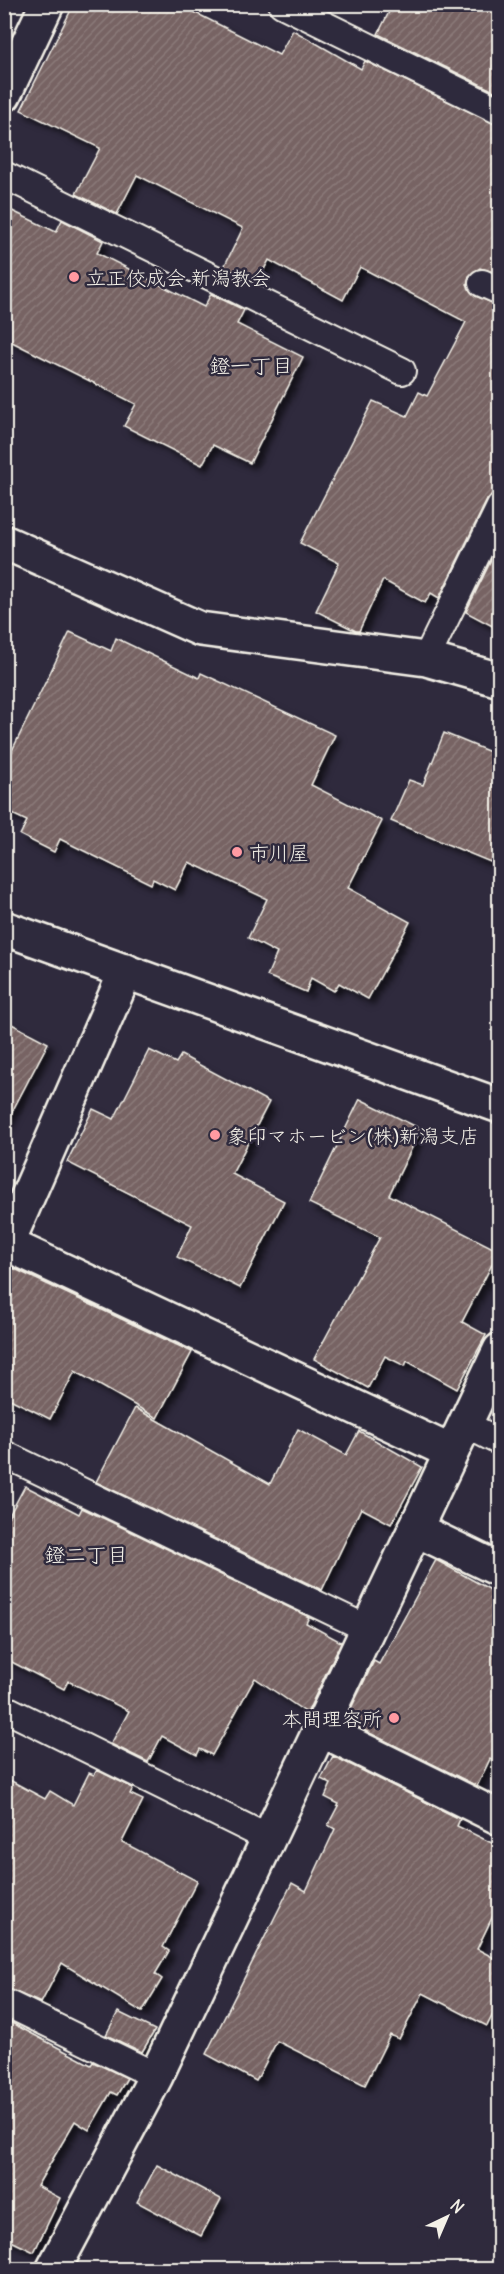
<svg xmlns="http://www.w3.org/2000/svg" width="504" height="2274" viewBox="0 0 504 2274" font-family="Delius,'Klee One',sans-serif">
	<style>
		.building { fill: url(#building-hatch); stroke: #f4f1e8; stroke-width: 1.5; filter: url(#shadow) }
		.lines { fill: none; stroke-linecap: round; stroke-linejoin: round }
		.lane-casing { stroke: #f4f1e8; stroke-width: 30 }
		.street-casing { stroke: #f4f1e8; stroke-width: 38 }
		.secondary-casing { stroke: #f4f1e8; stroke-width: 38 }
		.lane { stroke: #2f2a3d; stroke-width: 26 }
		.street { stroke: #2f2a3d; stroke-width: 33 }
		.secondary { stroke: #2f2a3d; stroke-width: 33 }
		.poi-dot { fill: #ff9aa2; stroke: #2f2a3d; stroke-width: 2 }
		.labels { text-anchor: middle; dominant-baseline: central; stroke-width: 5; stroke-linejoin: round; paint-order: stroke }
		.poi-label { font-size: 20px; fill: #f4f1e8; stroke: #2f2a3d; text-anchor: start }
		.neighbourhood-label { font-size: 21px; fill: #f4f1e8; stroke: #2f2a3d }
	</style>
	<defs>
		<pattern id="building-hatch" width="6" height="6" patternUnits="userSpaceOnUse" patternTransform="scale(1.5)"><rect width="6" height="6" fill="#776363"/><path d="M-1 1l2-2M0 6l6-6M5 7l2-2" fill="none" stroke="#8b7a79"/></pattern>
		<filter id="shadow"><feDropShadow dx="5.5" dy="5.5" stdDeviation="3" flood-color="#0009"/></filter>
	</defs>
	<rect width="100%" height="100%" fill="#2f2a3d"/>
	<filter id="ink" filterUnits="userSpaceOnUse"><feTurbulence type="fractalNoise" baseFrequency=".0167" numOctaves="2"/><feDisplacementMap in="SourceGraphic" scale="12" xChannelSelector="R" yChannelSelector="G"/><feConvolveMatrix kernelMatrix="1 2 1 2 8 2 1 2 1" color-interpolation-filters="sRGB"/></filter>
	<g filter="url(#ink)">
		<g class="building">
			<path d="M74 4H178L279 55 293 30 361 69 365 61 500 126V274L480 268 469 276 467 284 475 296 500 306V492L492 494 487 500 439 598 431 593 425 603 383 580 359 631H356L316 611 339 563 300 543 373 401 407 416 419 392 427 396 466 322 360 267 343 300 269 260 257 283 224 267 243 228 137 175 117 214 76 194 100 148 21 110Z"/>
			<path d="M393 4H500V94L378 34Z"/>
			<path d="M4 207 56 232 62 220 103 241 97 253 204 307 211 294 244 310 237 324 303 357 250 463 213 445 202 465 124 426 136 404 4 338Z"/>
			<path d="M500 542V630L466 612Z"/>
			<path d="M70 632 111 651 116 638 199 678 201 673 335 735 311 785 382 821 348 888 410 922 368 999 339 983 334 991 311 978 306 992 267 976 277 953 248 938 267 899 189 862 175 890 153 879 151 884 60 839 54 852 20 835 27 821 4 810V767Z"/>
			<path d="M444 733 500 756V866L391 821 409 780 423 785Z"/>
			<path d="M4 1020 48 1043 4 1127Z"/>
			<path d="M149 1050 176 1063 181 1055 269 1102 232 1174 284 1201 240 1288 177 1257 192 1225 67 1162 93 1109 114 1119Z"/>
			<path d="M360 1099 421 1129 389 1195 499 1251 462 1322 486 1335 457 1389 407 1361 405 1366 385 1356 368 1388 314 1359 380 1237 309 1203Z"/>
			<path d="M4 1264 192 1352 157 1418 75 1371 50 1419 4 1396Z"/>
			<path d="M135 1408 270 1484 298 1429 346 1455 359 1431 422 1467 391 1524 361 1508 322 1590 96 1482Z"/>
			<path d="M25 1486 79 1514 82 1508 309 1617 306 1623 341 1642 307 1713 255 1678 212 1755 200 1749 197 1755 162 1736 148 1762 111 1744 129 1711 68 1681 64 1689 4 1658V1525Z"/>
			<path d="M436 1560 500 1595V1765L490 1759 477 1786 345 1721 374 1661 379 1664Z"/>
			<path d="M333 1756 460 1819 457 1826 500 1847V1901L477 1949 500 1961V2000L487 2026 423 1993 399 2039 390 2035 365 2085 277 2041 256 2081 206 2054 292 1883 306 1891 335 1829 328 1825 339 1804 325 1797 331 1784 321 1779Z"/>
			<path d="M97 1770 133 1788 130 1794 143 1800 122 1842 197 1881 163 1947 169 1951 155 1974 162 1979 142 2012 62 1963 41 2003 4 1987V1777L45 1799 50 1791 73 1805 89 1773 94 1775Z"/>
			<path d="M118 2012 155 2030 142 2052 106 2035Z"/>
			<path d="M4 2019 91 2065 93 2062 127 2078 117 2095 111 2092 89 2130 75 2121 37 2186 60 2198 34 2252 7 2239 4 2242Z"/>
			<path d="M157 2165 221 2199 201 2236 137 2202Z"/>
		</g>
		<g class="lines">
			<g class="lane-casing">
				<g id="lane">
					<path d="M282 4 500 111"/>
					<path d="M4 175 402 371"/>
					<path d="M482 283 500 291"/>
					<path d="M426 659 500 507"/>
					<path d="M465 1424 500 1442"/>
					<path d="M4 1454 368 1629"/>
					<path d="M4 1708 268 1838"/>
					<path d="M4 2002 156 2076"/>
				</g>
			</g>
			<g class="street-casing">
				<g id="street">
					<path d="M4 95 47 4"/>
					<path d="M4 542 200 629 426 659 500 680"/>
					<path d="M126 971 7 1244 451 1452"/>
					<path d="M415 1529 500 1570"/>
					<path d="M320 1729 500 1818"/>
					<path d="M53 2270 156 2076 500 1350"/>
				</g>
			</g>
			<g class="secondary-casing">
				<path id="secondary" d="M4 928 500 1106"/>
			</g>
			<use href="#lane" class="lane"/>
			<use href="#street" class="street"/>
			<use href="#secondary" class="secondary"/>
		</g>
	</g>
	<g class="poi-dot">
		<circle cx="74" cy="277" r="6"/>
		<circle cx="237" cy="852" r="6"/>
		<circle cx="215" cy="1135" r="6"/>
		<circle cx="394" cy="1718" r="6"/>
	</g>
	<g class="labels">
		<g class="poi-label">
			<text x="86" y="277">立正佼成会 新潟教会</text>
			<text x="249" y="852">市川屋</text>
			<text x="227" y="1135">象印マホービン(株)新潟支店</text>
			<text x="382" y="1718" text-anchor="end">本間理容所</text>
		</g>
		<g class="neighbourhood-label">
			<text x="251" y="365">鐙一丁目</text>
			<text x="86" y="1554">鐙二丁目</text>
		</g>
	</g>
	<rect width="504" height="2274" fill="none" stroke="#2f2a3d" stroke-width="24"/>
	<rect x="12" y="12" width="480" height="2250" fill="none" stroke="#f4f1e8" stroke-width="2" filter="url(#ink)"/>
	<g transform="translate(447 2217) rotate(44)" stroke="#2f2a3d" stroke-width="4.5" paint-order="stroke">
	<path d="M0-4.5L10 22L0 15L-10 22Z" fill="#f4f1e8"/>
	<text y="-9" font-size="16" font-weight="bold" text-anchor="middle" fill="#f4f1e8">N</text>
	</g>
</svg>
